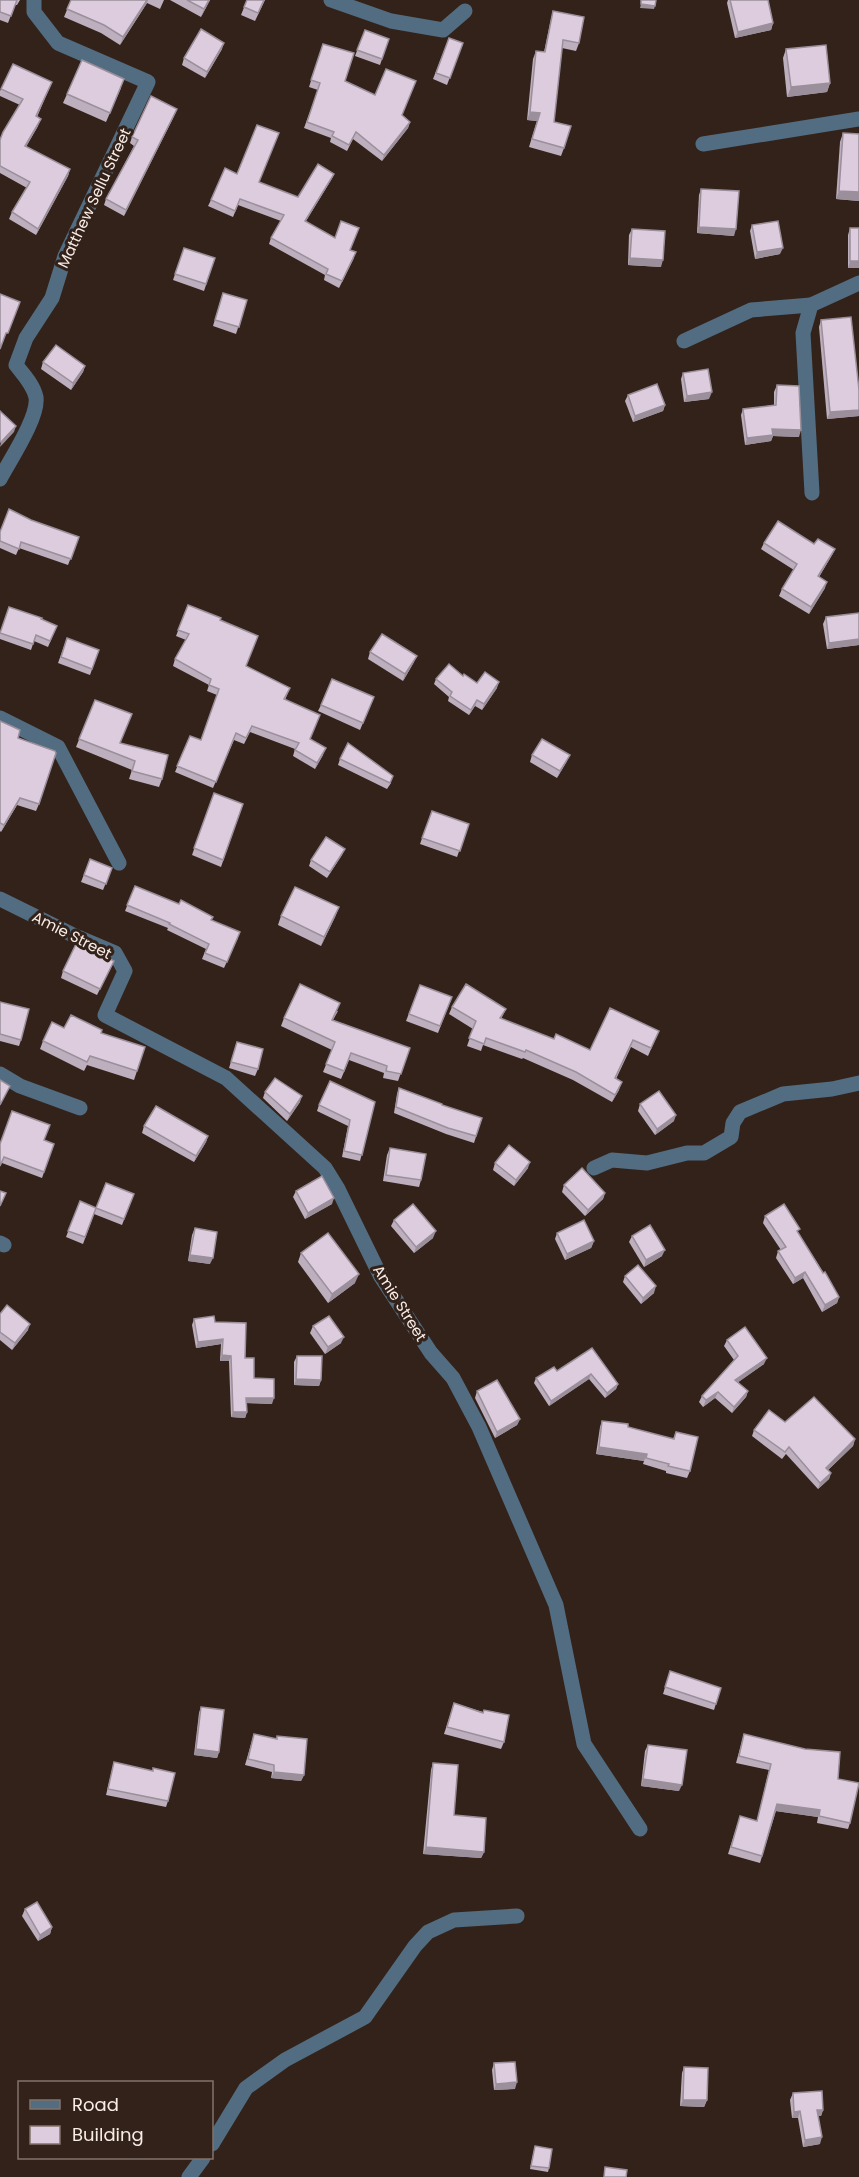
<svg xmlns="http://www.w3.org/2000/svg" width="859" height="2177" viewBox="0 0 859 2177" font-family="Poppins,sans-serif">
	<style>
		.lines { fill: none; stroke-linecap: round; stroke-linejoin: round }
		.minor { stroke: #526d81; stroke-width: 15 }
		.wall { fill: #beafbf }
		.shaded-wall { fill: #9b8f9b }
		.building { fill: #ddccde; stroke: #9b8f9b; stroke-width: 1.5 }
		.labels { text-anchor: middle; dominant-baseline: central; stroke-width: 6; stroke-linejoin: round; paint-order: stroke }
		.street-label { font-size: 15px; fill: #f8ece6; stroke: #33221a }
	</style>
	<rect width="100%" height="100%" fill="#33221a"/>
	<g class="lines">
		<g class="minor">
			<path d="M331 0 391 21 443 30 465 11"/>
			<path d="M703 144 859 119"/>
			<path d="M684 341 751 310 811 305"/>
			<path d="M0 479C10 460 39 417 36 397 33 384 23 374 16 365L26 338 52 298 65 256 148 82 58 43 34 12V0"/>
			<path d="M812 493 803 333 811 305 859 283"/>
			<path d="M0 718 58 747 119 863"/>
			<path d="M0 899 75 936 115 953 125 971 105 1015 226 1078 325 1168 338 1189 381 1277 431 1353 453 1378 479 1427 556 1605 584 1744 640 1829"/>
			<path d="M0 1074 20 1086 80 1108"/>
			<path d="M594 1168 612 1160 647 1163 687 1153H704L731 1137 733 1123 740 1112 783 1094 832 1089 859 1083"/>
			<path d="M0 1243 4 1245"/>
			<path d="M212 2144 246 2088 285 2060 365 2017 415 1946 428 1932 454 1920 517 1916"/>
			<path d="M189 2177 203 2158"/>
		</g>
	</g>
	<g class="wall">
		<path d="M0 0H20L17 5H15L8 23 0 20Z"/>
		<path d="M71 0H164L160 9 147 3 120 45 101 33 64 17Z"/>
		<path d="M170 0H210L201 17Z"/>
		<path d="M247 0H265L255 21 241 15Z"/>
		<path d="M728 0H768L773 23 771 30 735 38 727 3Z"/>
		<path d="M553 11 579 43 576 51 562 48 554 122 564 148 561 156 529 147 537 121 527 120 533 59 536 51 544 52 551 19Z"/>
		<path d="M365 30 389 39 380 65 355 56Z"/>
		<path d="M449 38 463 43 447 85 433 79Z"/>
		<path d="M323 44 345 81 402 116 410 122 408 128 382 161 353 139 347 151 330 142 331 138 304 128 318 90 309 87Z"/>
		<path d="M222 49 205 78 182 65 184 58Z"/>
		<path d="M786 49 830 83 827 92 787 97 783 58Z"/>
		<path d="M52 82 37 117 38 126 26 147 70 169 68 176 36 235 9 219 12 212 27 188 0 173V140L20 105 0 96V91L1 89Z"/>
		<path d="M121 88 106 122 63 103 67 94Z"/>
		<path d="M174 116 124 216 104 205 106 199 134 146 130 143 132 137Z"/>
		<path d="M843 133 859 134V201L836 199 840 142Z"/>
		<path d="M237 174 298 197 334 174 331 180 306 221 351 250 354 258 339 288 324 280 325 275 269 244 271 238 281 221 238 205 233 217 208 206 211 200Z"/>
		<path d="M701 189 734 236 697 233 699 195Z"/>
		<path d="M752 225 780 254 755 259 750 231Z"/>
		<path d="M850 228H859V268H848V235Z"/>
		<path d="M632 229 661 267 628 265 629 235Z"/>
		<path d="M184 248 215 258 204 291 173 280Z"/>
		<path d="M221 299 247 300 236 334 213 326Z"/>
		<path d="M821 320 859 416 827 419 819 327Z"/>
		<path d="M43 362 85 366 83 372 71 390 41 369Z"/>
		<path d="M683 373 709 399 684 402 681 379Z"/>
		<path d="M777 385 799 437 773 436 771 441 745 445 741 415 743 409 774 405V392Z"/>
		<path d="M628 395 665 405 663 411 633 422 625 401Z"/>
		<path d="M31 520 79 537 68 565 19 548 16 555 0 548V532Z"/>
		<path d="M764 543 814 544 835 549 832 555 819 577 825 588 809 614 779 596 782 589 794 570 761 549Z"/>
		<path d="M188 605 220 620 246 666 290 688 285 700 310 739 323 755 315 769 293 756 295 749 250 732 244 744 234 740 213 788 175 772 190 736 201 740 217 695 207 691 209 685 173 666 175 659 186 640 176 636Z"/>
		<path d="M859 613V645L827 649 823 624 826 617Z"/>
		<path d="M41 619 57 626 48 647 34 641 31 650 0 639V632Z"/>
		<path d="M67 638 99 650 90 675 58 663Z"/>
		<path d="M370 652 414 662 403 681 368 659Z"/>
		<path d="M463 676 477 683 497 688 482 710 475 706 469 715 448 701 449 697 434 684 436 679Z"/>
		<path d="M374 697 360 730 318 711 321 705Z"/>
		<path d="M95 700 121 743 162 779 159 787 129 779 132 770 76 747Z"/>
		<path d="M0 721 18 738 39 804 36 811 17 805 1 832 0 831Z"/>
		<path d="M532 755 567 761 557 778 530 762Z"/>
		<path d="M340 759 391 783 387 789 338 765Z"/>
		<path d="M214 793 243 804 221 867 192 855Z"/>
		<path d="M432 811 469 824 457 857 420 844Z"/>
		<path d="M345 849 342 855 327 878 309 866 311 860Z"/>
		<path d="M90 859 112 868 103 890 81 882Z"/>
		<path d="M135 886 212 920 238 938 224 968 202 959 206 949 167 930 168 928 125 911Z"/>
		<path d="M339 907 335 917 321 946 278 925 281 916Z"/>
		<path d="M114 961 97 995 61 978 63 971Z"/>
		<path d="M420 985 452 997 438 1033 406 1021Z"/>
		<path d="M0 1002 21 1040 19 1046 0 1041Z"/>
		<path d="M452 1007 506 1009 501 1019 554 1039 590 1050 659 1031 648 1056 631 1047 616 1079 619 1090 612 1102 573 1080 523 1058 522 1059 483 1045 481 1051 467 1046 473 1029 449 1014Z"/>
		<path d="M338 1011 333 1020 410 1048 398 1081 383 1078 384 1073 349 1060 341 1079 323 1072 332 1050 281 1026 284 1018Z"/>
		<path d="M64 1028 101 1033 145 1047 134 1080 87 1065 84 1071 40 1049 43 1041Z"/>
		<path d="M237 1042 258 1069 255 1076 229 1068Z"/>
		<path d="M399 1088 442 1105 482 1118 474 1143 446 1134 394 1113 397 1094Z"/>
		<path d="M265 1092 300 1102 287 1121 263 1098Z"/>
		<path d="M375 1102 360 1161 342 1157 348 1126 317 1111 319 1105Z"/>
		<path d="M640 1104 674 1121 655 1135 638 1111Z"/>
		<path d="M144 1126 208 1136 206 1142 194 1162 142 1133Z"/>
		<path d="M44 1140 54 1144 42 1178 2 1163 0 1144Z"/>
		<path d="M390 1148 421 1180 419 1187 383 1181 387 1155Z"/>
		<path d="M495 1163 528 1168 514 1186 493 1170Z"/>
		<path d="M564 1185 605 1193 603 1199 585 1216 562 1192Z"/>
		<path d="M296 1191 332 1204 305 1219 293 1197Z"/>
		<path d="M134 1194 122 1225 94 1214 83 1244 66 1237 80 1201 96 1208Z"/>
		<path d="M765 1216 799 1234 839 1297 837 1303 822 1312 803 1278 793 1284 776 1258 778 1251 781 1250 763 1223Z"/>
		<path d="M394 1220 433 1238 414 1253 391 1226Z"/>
		<path d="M195 1228 210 1264 188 1261 192 1235Z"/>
		<path d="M557 1233 594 1241 591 1248 565 1260 555 1239Z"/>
		<path d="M632 1236 662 1256 644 1267 629 1242Z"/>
		<path d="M301 1253 355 1283 328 1303 298 1262Z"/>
		<path d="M625 1276 654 1293 641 1304 623 1282Z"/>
		<path d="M0 1314 28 1330 12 1350 0 1340Z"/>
		<path d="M194 1319 215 1322 245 1358 254 1378 272 1404 247 1403V1412L245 1418 231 1417 229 1361H220L221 1344 196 1348 192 1325Z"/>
		<path d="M313 1326 341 1343 325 1354 310 1333Z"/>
		<path d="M727 1340 764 1364 738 1382 748 1391 746 1397 732 1413 715 1398 703 1407 699 1402 702 1396 734 1360 724 1346Z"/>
		<path d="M592 1348 618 1384 616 1389 605 1398 589 1379 549 1406 534 1383 536 1378 557 1371Z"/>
		<path d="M297 1356 321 1380 319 1386 294 1385V1362Z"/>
		<path d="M477 1391 520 1419 517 1425 495 1438 475 1398Z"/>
		<path d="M602 1421 673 1439 676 1432 690 1471 687 1478 666 1473V1471L643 1464 644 1461 596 1454 600 1427Z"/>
		<path d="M785 1422 855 1439 853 1446 828 1470 831 1473 829 1479 818 1489 786 1454 782 1459 752 1436 754 1430Z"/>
		<path d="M670 1671 721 1688 714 1710 663 1694Z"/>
		<path d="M454 1703 483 1712 504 1742 501 1749 444 1734Z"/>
		<path d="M201 1707 219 1752 217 1758 194 1755 199 1713Z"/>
		<path d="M254 1734 276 1739 277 1736 304 1775 301 1781 271 1778 272 1772 245 1765Z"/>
		<path d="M744 1734 838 1779 850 1823 848 1829 817 1823 818 1817 776 1811 760 1863 728 1854 740 1816 757 1821 769 1770 736 1763Z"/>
		<path d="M648 1745 679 1791 641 1786 645 1751Z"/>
		<path d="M114 1762 168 1801 166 1807 106 1795Z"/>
		<path d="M433 1763 454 1815 484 1852 481 1858 423 1854 431 1770Z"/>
		<path d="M25 1909 52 1927 50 1934 38 1941 22 1916Z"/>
		<path d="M494 2063 515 2089 494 2090 492 2070Z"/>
		<path d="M684 2067 707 2100 704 2107 680 2106 682 2073Z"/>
		<path d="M793 2093 823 2110 821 2116H818L820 2144 803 2147 798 2118H792L790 2100Z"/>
		<path d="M535 2146 549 2168 548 2172 530 2169Z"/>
	</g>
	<g class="shaded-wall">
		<path d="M147 0H148L147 3 120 45 123 37Z"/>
		<path d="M209 0H210L201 17 204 9Z"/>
		<path d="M641 4 655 6 654 9 640 8Z"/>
		<path d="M773 23 771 30 735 38 738 32Z"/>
		<path d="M224 43 222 49 205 78 207 72Z"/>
		<path d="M830 83 827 92 787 97 791 87Z"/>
		<path d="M177 109 174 116 124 216 126 210Z"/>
		<path d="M530 112 540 113 537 121 527 120Z"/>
		<path d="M41 119 38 126 22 153 25 146Z"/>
		<path d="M410 122 408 128 382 161 384 155Z"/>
		<path d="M70 169 68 176 36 235 38 229Z"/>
		<path d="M334 174 331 180 302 227 305 221Z"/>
		<path d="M839 191 859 192V201L836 199Z"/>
		<path d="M699 227 736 229 734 236 697 233Z"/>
		<path d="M783 248 780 254 755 259 757 252Z"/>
		<path d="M630 258 663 260 661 267 628 265Z"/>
		<path d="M850 261H859V268H848Z"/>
		<path d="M85 366 83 372 71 390 73 383Z"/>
		<path d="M712 392 709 399 684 402 687 396Z"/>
		<path d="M665 405 663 411 633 422 635 416Z"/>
		<path d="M859 410V416L827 419 830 412Z"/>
		<path d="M16 426 14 432 0 447 1 442Z"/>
		<path d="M772 429 801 430 799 437 773 436 771 441 745 445 747 438Z"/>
		<path d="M835 549 832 555 816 582 818 576Z"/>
		<path d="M827 582 825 588 809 614 811 607Z"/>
		<path d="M859 639V645L827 649 829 643Z"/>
		<path d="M417 656 414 662 403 681 405 674Z"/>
		<path d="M499 682 497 688 482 710 484 704Z"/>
		<path d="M477 700 475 706 469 715 471 710Z"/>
		<path d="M326 748 323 755 315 769 317 763Z"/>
		<path d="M570 755 567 761 557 778 560 771Z"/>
		<path d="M20 798 17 805 1 832 4 825Z"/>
		<path d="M339 907 335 917 321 946 324 937Z"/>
		<path d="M622 1082 619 1090 612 1102 615 1095Z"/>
		<path d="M302 1096 300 1102 287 1121 290 1114Z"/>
		<path d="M676 1115 674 1121 655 1135 657 1129Z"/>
		<path d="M208 1136 206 1142 194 1162 196 1156Z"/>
		<path d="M530 1162 528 1168 514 1186 516 1180Z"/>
		<path d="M605 1193 603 1199 585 1216 588 1210Z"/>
		<path d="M334 1198 332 1204 305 1219 308 1213Z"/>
		<path d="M436 1231 433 1238 414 1253 416 1247Z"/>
		<path d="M594 1241 591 1248 565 1260 567 1254Z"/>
		<path d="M665 1250 662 1256 644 1267 646 1260Z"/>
		<path d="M190 1255 213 1258 210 1264 188 1261Z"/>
		<path d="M805 1272 803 1278 793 1284 795 1278Z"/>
		<path d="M359 1274 355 1283 328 1303 332 1294Z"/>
		<path d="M656 1286 654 1293 641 1304 643 1298Z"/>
		<path d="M839 1297 837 1303 822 1312 825 1305Z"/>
		<path d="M30 1324 28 1330 12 1350 15 1343Z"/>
		<path d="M344 1337 341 1343 325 1354 328 1347Z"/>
		<path d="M223 1339 221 1344 196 1348 198 1342Z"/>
		<path d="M222 1355 231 1356 229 1361H220Z"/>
		<path d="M767 1358 764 1364 733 1386 735 1380Z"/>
		<path d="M591 1374 589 1379 549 1406 551 1401Z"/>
		<path d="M296 1379 321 1380 319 1386 294 1385Z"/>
		<path d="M618 1384 616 1389 605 1398 607 1393Z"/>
		<path d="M748 1391 746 1397 732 1413 734 1407Z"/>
		<path d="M718 1392 715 1398 703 1407 706 1400Z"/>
		<path d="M246 1398H274L272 1404 244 1403Z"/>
		<path d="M233 1412H247L245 1418 231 1417Z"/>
		<path d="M520 1419 517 1425 495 1438 497 1432Z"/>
		<path d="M855 1439 853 1446 824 1474 826 1468Z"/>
		<path d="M599 1447 647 1454 644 1461 596 1454Z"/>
		<path d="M831 1473 829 1479 818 1489 820 1483Z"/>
		<path d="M196 1749 219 1752 217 1758 194 1755Z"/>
		<path d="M274 1772 304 1775 301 1781 271 1778Z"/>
		<path d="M643 1779 682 1785 679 1791 641 1786Z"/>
		<path d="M777 1804 820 1810 818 1817 775 1811Z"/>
		<path d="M426 1847 484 1852 481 1858 423 1854Z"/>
		<path d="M52 1927 50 1934 38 1941 40 1935Z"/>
		<path d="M517 2082 515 2089 494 2090 496 2084Z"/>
		<path d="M683 2100H707L704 2107 680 2106Z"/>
		<path d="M817 2110H823L821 2116H815Z"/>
		<path d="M800 2111 798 2118H792L794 2112Z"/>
		<path d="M822 2137 820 2144 803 2147 805 2140Z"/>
	</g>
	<g class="building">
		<path d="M0 0H17L11 16 0 12Z"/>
		<path d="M71 0H147L123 37 104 25 67 9Z"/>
		<path d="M187 0H209L204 9Z"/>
		<path d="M247 0H264L258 13 244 7Z"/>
		<path d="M641 0H656L655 6 641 4Z"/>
		<path d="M730 0H768L773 23 738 32Z"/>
		<path d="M553 11 584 17 579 43 563 40 554 122 571 126 564 148 532 139 540 113 530 112 536 51 545 52Z"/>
		<path d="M201 29 224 43 207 72 184 58Z"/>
		<path d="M365 30 389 39 382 59 357 50Z"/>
		<path d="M449 38 463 43 450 78 436 73Z"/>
		<path d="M323 44 354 53 345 81 375 95 386 69 416 81 402 115 410 122 384 155 356 132 349 145 332 136 334 132 307 122 320 83 311 80Z"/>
		<path d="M826 45 830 83 791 87 786 49Z"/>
		<path d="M82 60 124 79 110 113 67 94Z"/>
		<path d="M13 64 52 82 36 116 41 119 25 146 70 169 38 229 12 212 30 182 0 166V140L3 132 23 99 1 89Z"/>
		<path d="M151 96 177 109 126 210 106 199 138 140 132 137Z"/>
		<path d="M257 125 279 133 259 182 298 197 318 164 334 174 305 221 335 238 341 221 359 228 350 250 356 252 342 281 326 274 328 269 271 238 284 215 240 199 235 211 211 200 225 168 237 174Z"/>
		<path d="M843 133 859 134V192L839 191Z"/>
		<path d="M701 189 739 191 736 229 699 227Z"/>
		<path d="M778 221 783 248 757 252 752 225Z"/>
		<rect x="850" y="228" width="9" height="33"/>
		<path d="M632 229 665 231 663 260 630 258Z"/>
		<path d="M184 248 215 258 206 284 175 274Z"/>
		<path d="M223 293 247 300 239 327 215 320Z"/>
		<path d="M0 294 20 302 8 333H6L0 349Z"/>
		<path d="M851 317 859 390V410L830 412 821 320Z"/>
		<path d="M56 345 85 366 73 383 43 362Z"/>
		<path d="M708 369 712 392 687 396 683 373Z"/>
		<path d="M657 384 665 405 635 416 628 395Z"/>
		<path d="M777 385 799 386 801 430 772 429 773 435 747 438 743 409 776 405Z"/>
		<path d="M0 411 16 426 1 442H0Z"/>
		<path d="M9 509 31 520 79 537 71 559 21 542 19 549 0 541V532Z"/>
		<path d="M778 521 814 544 818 539 835 549 818 576 827 582 811 607 782 589 797 564 764 543Z"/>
		<path d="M188 605 221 618 220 620 258 636 246 666 290 688 284 699 320 715 310 739 326 748 317 763 295 750 299 743 252 726 246 738 236 733 216 782 177 766 190 736 201 740 219 689 209 685 211 679 175 659 189 634 178 630Z"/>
		<path d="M9 607 42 618 41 619 57 626 50 641 36 635 33 644 0 633Z"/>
		<path d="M859 613V639L829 643 826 617Z"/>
		<path d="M382 634 417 656 405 674 370 652Z"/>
		<path d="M67 638 99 650 92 669 61 657Z"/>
		<path d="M449 664 463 676 464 674 477 683 485 672 499 682 484 704 477 700 471 710 450 696 452 692 436 679Z"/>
		<path d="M332 679 374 697 363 723 321 705Z"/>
		<path d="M95 700 132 714 120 743 168 755 162 779 132 771 135 761 79 739Z"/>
		<path d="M0 721 20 730 18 738 55 751 56 753 39 804 20 798 4 825 0 823Z"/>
		<path d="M542 739 570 755 560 771 532 755Z"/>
		<path d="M348 743 393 776 390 783 340 759Z"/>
		<path d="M214 793 243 804 223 860 194 848Z"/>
		<path d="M432 811 469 824 460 851 422 838Z"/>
		<path d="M326 837 345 849 330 872 311 860Z"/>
		<path d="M90 859 112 868 106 884 84 875Z"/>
		<path d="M135 886 179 904 181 900 213 917 211 920 240 932 227 962 205 953 209 944 169 924 170 923 127 905Z"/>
		<path d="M295 887 339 907 324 937 281 916Z"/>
		<path d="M77 942 114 961 100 989 63 971Z"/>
		<path d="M300 984 340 1003 332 1020 410 1048 401 1074 386 1071 387 1066 351 1053 344 1071 326 1064 335 1042 284 1018Z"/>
		<path d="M466 984 506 1009 500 1018 554 1039 556 1034 590 1050 610 1008 659 1031 651 1048 633 1040 615 1078 622 1082 615 1095 576 1072 526 1050 525 1052 486 1038 484 1044 469 1038 476 1021 452 1007Z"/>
		<path d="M420 985 452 997 440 1026 409 1014Z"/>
		<path d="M0 1002 29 1009 21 1040 0 1034Z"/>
		<path d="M71 1015 102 1030 101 1033 145 1047 137 1071 90 1056 87 1062 43 1041 52 1022 64 1028Z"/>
		<path d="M237 1042 263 1049 258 1069 231 1062Z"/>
		<path d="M275 1078 302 1096 290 1114 265 1092Z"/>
		<path d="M0 1080 10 1086 0 1105Z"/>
		<path d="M330 1081 375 1102 362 1155 344 1151 350 1120 319 1105Z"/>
		<path d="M399 1088 442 1104V1105L482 1118 476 1136 448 1128 396 1107Z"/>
		<path d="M659 1091 676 1115 657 1129 640 1104Z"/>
		<path d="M156 1106 208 1136 196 1156 144 1126Z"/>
		<path d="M12 1111 50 1125 44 1140 54 1144 44 1172 4 1157 0 1166V1144Z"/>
		<path d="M509 1145 530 1162 516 1180 495 1163Z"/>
		<path d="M390 1148 426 1154 421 1180 386 1175Z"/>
		<path d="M582 1168 605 1193 588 1210 564 1185Z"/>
		<path d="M322 1176 334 1198 308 1213 296 1191Z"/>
		<path d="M106 1183 134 1194 124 1219 96 1208Z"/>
		<path d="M0 1191 6 1193 0 1206Z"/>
		<path d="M80 1201 96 1208 85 1237 68 1231Z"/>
		<path d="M413 1204 436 1231 416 1247 394 1220Z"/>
		<path d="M784 1204 800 1229 797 1231 823 1273 825 1272 839 1297 825 1305 805 1272 795 1278 778 1251 786 1247 765 1216Z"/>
		<path d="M584 1220 594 1241 567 1254 557 1233Z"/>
		<path d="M650 1225 665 1250 646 1260 632 1236Z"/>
		<path d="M195 1228 217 1232 213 1258 190 1255Z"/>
		<path d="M328 1233 359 1274 332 1294 301 1253Z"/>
		<path d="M638 1265 656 1286 643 1298 625 1276Z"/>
		<path d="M7 1305 30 1324 15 1343 0 1332V1314Z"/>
		<path d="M214 1316 215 1322 246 1323 245 1358H254V1378L274 1379V1398H246L247 1412H233L231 1356 222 1355 223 1339 198 1342 194 1319Z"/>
		<path d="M329 1316 344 1337 328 1347 313 1326Z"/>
		<path d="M745 1327 767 1358 735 1380 748 1391 734 1407 718 1392 706 1400 702 1396 738 1356 727 1340Z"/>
		<path d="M592 1348 618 1384 607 1393 591 1374 551 1401 536 1378 554 1367 557 1371Z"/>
		<path d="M297 1356H322L321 1380 296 1379Z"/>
		<path d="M497 1380 520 1419 497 1432 477 1391Z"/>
		<path d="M814 1397 855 1439 826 1468 831 1473 820 1483 789 1447 785 1452 754 1430 769 1410 785 1422Z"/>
		<path d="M602 1421 628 1424V1427L674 1439 676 1432 698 1437 690 1471 668 1466 669 1464 646 1458 647 1454 599 1447Z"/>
		<path d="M670 1671 721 1688 716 1704 665 1687Z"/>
		<path d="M454 1703 483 1713 484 1710 509 1715 504 1742 447 1727Z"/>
		<path d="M201 1707 224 1710 219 1752 196 1749Z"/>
		<path d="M254 1734 277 1739V1736L307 1739 304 1775 274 1772V1765L248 1759Z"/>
		<path d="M744 1734 805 1749 840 1752 838 1779 859 1783 850 1823 819 1816 820 1810 777 1804 762 1856 731 1847 740 1816 757 1821 771 1764 739 1756Z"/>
		<path d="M648 1745 687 1750 682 1785 643 1779Z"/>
		<path d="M114 1762 153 1771V1768L175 1773 168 1801 108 1789Z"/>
		<path d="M433 1763 458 1765 454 1815 486 1818 484 1852 426 1847Z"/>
		<path d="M37 1902 52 1927 40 1935 25 1909Z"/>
		<path d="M515 2062 517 2082 496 2084 494 2063Z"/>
		<path d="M684 2067 708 2068 707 2100H683Z"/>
		<path d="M822 2091 823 2110H817L822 2137 805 2140 800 2111 794 2112 793 2093Z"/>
		<path d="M535 2146 552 2149 549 2168 531 2166Z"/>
		<path d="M605 2167 627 2170 626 2177H604Z"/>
	</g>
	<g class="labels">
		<g class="street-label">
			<text transform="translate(94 198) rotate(-65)">Matthew Sellu Street</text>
			<text transform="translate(72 935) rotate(27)">Amie Street</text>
			<text transform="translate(400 1303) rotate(58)">Amie Street</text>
		</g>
	</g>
	<rect x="18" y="2081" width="195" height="78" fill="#33221a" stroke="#82736c" stroke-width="1.5"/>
	<rect x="30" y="2100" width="30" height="9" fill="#526d81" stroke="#82736c" stroke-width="1.5"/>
	<text x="72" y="2111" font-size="18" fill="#f8ece6">Road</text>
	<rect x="30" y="2126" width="30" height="18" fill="#ddccde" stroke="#82736c" stroke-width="1.5"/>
	<text x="72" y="2141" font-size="18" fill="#f8ece6">Building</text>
</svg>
